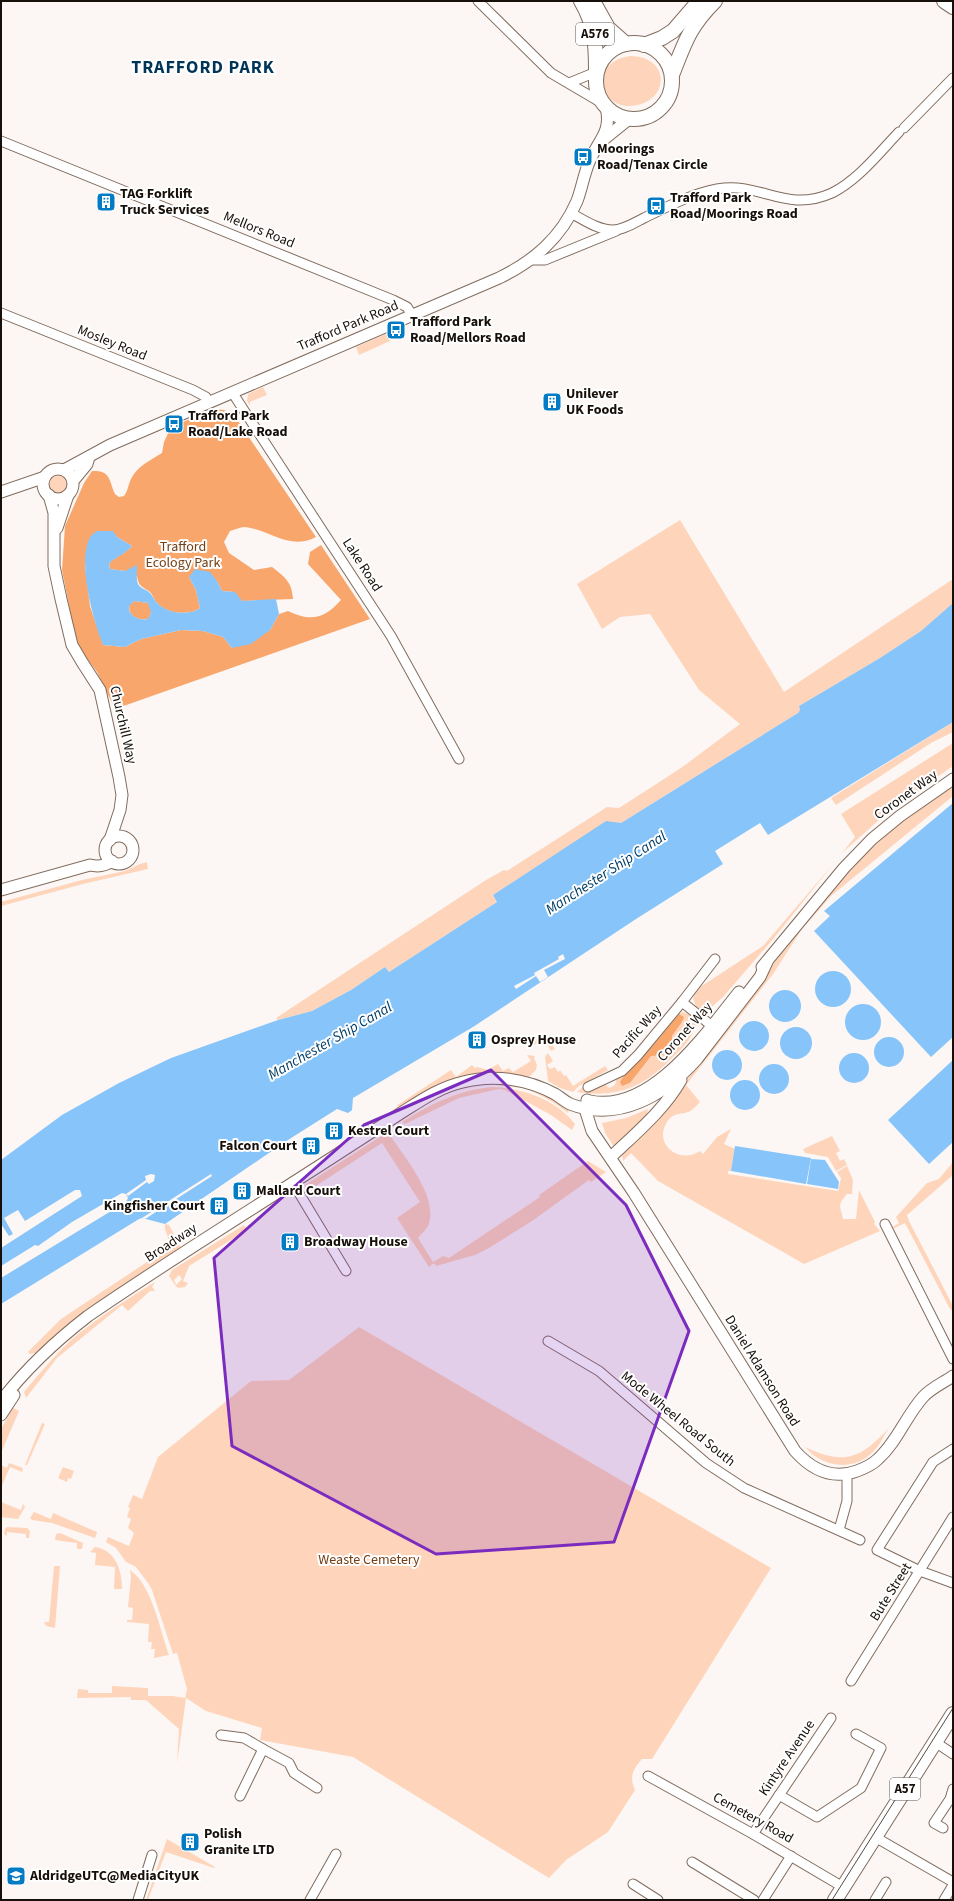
<svg xmlns="http://www.w3.org/2000/svg" width="954" height="1901" viewBox="0 0 954 1901" font-family="'Source Sans 3',sans-serif">
	<style>
		.green { fill: #fed5ba }
		.forest { fill: #f8a66b }
		.water { fill: #87c4f9; fill-rule: evenodd }
		.pier { fill: #fcf7f4 }
		.lines { fill: none; stroke-linecap: round; stroke-linejoin: round }
		.minor-casing { stroke: #816c5e; stroke-width: 11 }
		.tertiary-casing { stroke: #816c5e; stroke-width: 13 }
		.primary-casing { stroke: #816c5e; stroke-width: 16 }
		.minor { stroke: #fff; stroke-width: 9 }
		.tertiary { stroke: #fff; stroke-width: 11 }
		.primary { stroke: #fff; stroke-width: 14 }
		.tram { stroke: #504945; stroke-width: 1 }
		.marked { fill: #7b2cbf; fill-opacity: 0.2; stroke: #7b2cbf; stroke-width: 3; stroke-linejoin: round }
		.labels { text-anchor: middle; dominant-baseline: central; stroke-width: 4; stroke-linejoin: round; paint-order: stroke }
		.shield { fill: #fff; stroke: #5d5754; stroke-width: 1 }
		.shield-label { font-size: 13px; font-weight: bold; fill: #170f0a }
		.poi-label { font-size: 14px; font-weight: bold; fill: #170f0a; stroke: #fff; text-anchor: start }
		.street-label { font-size: 14px; fill: #170f0a; stroke: #fff }
		.park-label { font-size: 14px; fill: #743f14; stroke: #fff }
		.water-label { font-size: 15px; font-style: italic; fill: #003e67; stroke: #fff }
		.district-label { font-size: 18px; font-weight: bold; letter-spacing: 1px; fill: #013558; stroke: #fff }
	</style>
	<rect width="100%" height="100%" fill="#fcf7f4"/>
	<g class="green">
		<path d="M630 56C672 56 670 104 630 106 598 107 589 62 630 56Z"/>
		<path d="M386 334 390 341 359 355 356 347Z"/>
		<path d="M263 387 267 395 250 402V406L247 401 248 394Z"/>
		<circle cx="58" cy="484" r="9"/>
		<path d="M680 520 784 692 953 579V603L921 631 880 658 799 706 800 710 798 713 621 823 606 822 493 895 497 902 389 972 385 967 351 990 312 1011 278 1020 276 1018 486 880 504 870 507 871 607 807 619 808 681 768 740 724 699 690 650 614 620 617 602 629 577 584Z"/>
		<path d="M953 722V732L931 743 836 805 831 798Z"/>
		<path d="M953 743V766L889 811 842 853 855 837 841 814Z"/>
		<path d="M953 785V796L831 896 802 929 773 974 686 1085 700 1102C697 1105 692 1111 688 1112 679 1115 674 1112 667 1122 653 1144 679 1165 700 1151L703 1154 717 1137 731 1129 724 1144 735 1149 731 1171H728V1174L838 1191 841 1178 837 1172 847 1166 853 1180 852 1194H847C837 1206 840 1205 843 1219H856L859 1190 875 1222 874 1224 880 1231 804 1264 658 1181 631 1153 623 1161 622 1155 684 1084 778 958 850 869 886 835 918 809Z"/>
		<path d="M147 862 148 869 83 884 1 906V902L82 880 125 871 140 864Z"/>
		<path d="M834 863 774 938 723 997 705 1013 696 1007 693 998 697 989 763 946Z"/>
		<path d="M683 1012 693 1016 699 1022C695 1027 693 1032 690 1038 685 1046 676 1054 669 1061 642 1088 615 1098 577 1092L584 1086 605 1084 609 1088 615 1085 617 1076 626 1072 622 1078 626 1085 630 1083 651 1055H663L672 1043V1036L682 1022 683 1017 679 1014Z"/>
		<path d="M545 1034 555 1049 551 1051 544 1039 531 1047 529 1044Z"/>
		<path d="M548 1053 553 1061 547 1065 550 1069 555 1067 558 1072 560 1070 564 1076 566 1075 573 1086 605 1066 608 1070 579 1086 573 1092 560 1088 548 1081 545 1057Z"/>
		<path d="M527 1055 535 1056 534 1058 537 1065 536 1070 528 1078 497 1073 402 1107 396 1106 451 1070 456 1077 472 1065 475 1068 477 1067 488 1070 498 1064 503 1071 509 1068 513 1072 531 1061Z"/>
		<path d="M492 1083C520 1085 543 1095 570 1106L568 1113C554 1102 539 1093 521 1088 513 1086 497 1087 492 1083Z"/>
		<path d="M492 1087C522 1088 556 1099 575 1124L572 1130 551 1115 505 1090 499 1089 459 1098 405 1124 402 1122C431 1104 458 1090 492 1087Z"/>
		<path d="M648 1109 646 1118 619 1144 614 1147 605 1133 602 1123 626 1118Z"/>
		<path d="M386 1133 390 1135C404 1157 440 1198 428 1226 425 1231 421 1234 418 1238L433 1262 443 1256 449 1258 540 1197 539 1195 588 1161 606 1172 591 1182 589 1180 532 1221 489 1248 475 1255 436 1266 434 1263 429 1267 397 1218 420 1202 382 1143 305 1193V1185Z"/>
		<path d="M832 1136 840 1151 836 1153 840 1161 844 1159 847 1165 836 1171 828 1157 805 1153 803 1149Z"/>
		<path d="M953 1162V1175L907 1215 909 1221 953 1306V1311L950 1309 905 1223 895 1228H891L899 1223 896 1217 927 1183 939 1179Z"/>
		<path d="M165 1224 169 1225 181 1248 41 1352 30 1354 28 1352 61 1319 171 1246 165 1229Z"/>
		<path d="M244 1225 247 1230 189 1266 183 1281 188 1283 185 1287 179 1288 175 1286 182 1279 179 1275 174 1280 176 1284 175 1285 169 1276 172 1270Z"/>
		<path d="M155 1282 152 1287 155 1291H150L128 1311 122 1305 57 1358 26 1398 24 1392C39 1374 54 1356 71 1340 97 1318 126 1300 155 1282Z"/>
		<path d="M359 1327 771 1568 652 1759H642C633 1769 629 1777 635 1790L608 1832 566 1860 549 1878 353 1757 260 1740 262 1728 206 1711 186 1698 177 1764 179 1729 146 1700H131V1697L77 1698 78 1689 88 1690V1693H112V1686L148 1688V1696H173L185 1698 187 1689 177 1653 173 1654 152 1590 148 1583 136 1567 126 1562 116 1548 106 1542 108 1537 129 1546 134 1533 128 1528 131 1519 127 1517 130 1508 128 1507 133 1495 142 1499 158 1457 251 1381 289 1380Z"/>
		<path d="M13 1408 19 1411 1 1453V1429Z"/>
		<path d="M42 1423 45 1424 27 1465H25Z"/>
		<path d="M889 1428C884 1435 880 1445 874 1451 854 1472 823 1468 805 1447 845 1466 861 1458 889 1428Z"/>
		<path d="M9 1463 23 1468 22 1472 10 1467 1 1488V1465L7 1468Z"/>
		<path d="M63 1467 74 1471 71 1479 68 1478 67 1482 58 1478Z"/>
		<path d="M1 1502 21 1510 23 1504 25 1507 18 1519 1 1517Z"/>
		<path d="M34 1512 51 1519 53 1513 97 1532 95 1538 52 1523 32 1520 30 1518Z"/>
		<path d="M7 1527 27 1528 30 1531 29 1538H26V1534L7 1532V1536L4 1534 5 1529Z"/>
		<path d="M60 1533 83 1543 82 1549H77V1543L55 1540 56 1534Z"/>
		<path d="M95 1547C116 1550 122 1571 122 1589H114L115 1567 95 1565 96 1553 90 1552Z"/>
		<path d="M54 1566H60L55 1628 46 1626 44 1622H49Z"/>
		<path d="M130 1570C152 1585 160 1630 169 1655L154 1658 155 1649H151L152 1642H148L149 1624 127 1622V1620H132L133 1608 128 1607 131 1577Z"/>
		<path d="M167 1839 215 1867 214 1868 166 1852 148 1900H146Z"/>
	</g>
	<g class="forest">
		<path d="M214 409 224 410 234 415 316 537C289 551 271 530 245 527 240 527 234 530 230 531L224 542 229 553 254 570 272 567C285 577 292 582 293 599L242 601 234 592 222 591 217 581 189 577 196 590 200 608C189 616 167 614 157 603 154 600 153 595 150 592 143 587 138 586 137 576L125 571 110 569 109 563C116 557 127 552 132 546L117 537 112 531H97L85 566 90 606 103 645 125 647 141 639 181 630 203 631 223 637 232 648 270 630 279 614 288 611C311 622 324 619 341 600L308 564 310 552 321 545 370 619 115 709 97 672 77 645 62 570 65 526 84 483 92 471C111 470 109 481 115 494L119 497 124 496C128 491 128 485 131 479 137 466 151 460 162 453L164 442 171 427Z"/>
		<path d="M135 601 148 603C152 609 152 613 148 619 138 621 126 615 130 604Z"/>
		<path d="M679 1014 684 1017 682 1022 672 1036V1043L663 1055 651 1056 630 1083 622 1086 620 1082 626 1072 654 1044Z"/>
	</g>
	<g class="water">
		<path d="M97 531H113L117 537 132 546C126 553 117 557 109 563L110 569 125 571 137 565C137 571 136 579 138 584 141 589 146 589 150 593 153 596 154 600 157 603 168 614 189 616 200 608L196 590 189 577 195 569 210 572 217 581 222 591 235 592 242 601 276 599 279 614 270 630 251 644 232 648 223 637 203 631 181 630 141 639 125 647 103 645C93 620 78 565 89 539 90 536 94 533 97 531ZM135 601 148 603 151 613 148 619C136 622 120 609 135 601Z"/>
		<path d="M953 603V722L768 835 760 823 715 851 723 864 636 919 473 1027 353 1098 352 1110 348 1113 337 1109 288 1140 165 1224 142 1218 139 1219 1 1304V1278L126 1202 128 1198 126 1194 122 1193 72 1222 38 1246 35 1245 1 1266V1248L82 1196 80 1190H75L25 1221 18 1210 4 1218 13 1234 9 1236 1 1224V1160L62 1115 119 1083 171 1058 278 1020 312 1011 351 990 385 967 389 972 497 902 493 895 606 821 621 823 798 713 800 710 799 706 880 658 921 631Z"/>
		<path d="M953 803V1037L931 1057 814 931 830 916 824 911Z"/>
		<circle cx="833" cy="989" r="18"/>
		<circle cx="785" cy="1006" r="16"/>
		<circle cx="863" cy="1022" r="18"/>
		<circle cx="754" cy="1036" r="15"/>
		<circle cx="796" cy="1043" r="16"/>
		<circle cx="889" cy="1052" r="15"/>
		<circle cx="727" cy="1065" r="15"/>
		<circle cx="854" cy="1068" r="15"/>
		<path d="M953 1060V1142L929 1164 888 1120Z"/>
		<circle cx="774" cy="1079" r="15"/>
		<circle cx="745" cy="1095" r="15"/>
		<path d="M735 1146 811 1158 806 1184 731 1171Z"/>
		<path d="M811 1159 825 1160 839 1182 838 1189 807 1184Z"/>
	</g>
	<g class="pier">
		<path d="M563 954 565 959 544 970 548 977 540 982 536 976 516 989 514 986 535 975 534 973 559 959 558 957Z"/>
		<path d="M151 1174 155 1175 154 1181 149 1184 147 1182 128 1196 126 1194 146 1180 145 1176Z"/>
		<path d="M211 1174 212 1176 145 1219 142 1218Z"/>
	</g>
	<g class="lines">
		<g class="minor-casing">
			<g id="minor">
				<path d="M478 1 551 73 602 103"/>
				<path d="M569 83 596 72"/>
				<path d="M904 128 953 78"/>
				<path d="M1 141 393 300 407 307 412 315"/>
				<path d="M571 213C584 220 598 230 613 230 623 230 634 223 644 218 667 207 691 194 717 189 761 181 785 214 832 193 858 180 879 153 899 132"/>
				<path d="M531 260H545L616 231"/>
				<path d="M1 313 193 390 206 397 209 402"/>
				<path d="M232 392 391 636 459 759"/>
				<path d="M682 1002 717 1030"/>
				<path d="M588 1087 622 1071 638 1055 682 1002 715 959"/>
				<path d="M293 1183 346 1271"/>
				<path d="M885 1224 953 1359"/>
				<path d="M548 1341 599 1371 706 1463 744 1488 860 1540"/>
				<path d="M953 1449 933 1462 877 1550 920 1571 953 1583"/>
				<path d="M839 1530 847 1501V1474"/>
				<path d="M851 1681 953 1517"/>
				<path d="M221 1735 244 1738 263 1749"/>
				<path d="M935 1742 953 1754"/>
				<path d="M648 1776 753 1834 843 1887"/>
				<path d="M779 1795 817 1817 861 1788 881 1748 856 1734"/>
				<path d="M240 1796 263 1749 289 1763 294 1773 317 1788"/>
				<path d="M943 1828 934 1823 950 1799 953 1789"/>
				<path d="M753 1834 831 1718"/>
				<path d="M875 1837 953 1882"/>
				<path d="M692 1862 754 1900"/>
				<path d="M633 1884 658 1900"/>
				<path d="M138 1900 152 1855"/>
				<path d="M310 1900 336 1854"/>
				<path d="M763 1900 791 1856"/>
				<path d="M875 1900 886 1882"/>
				<path d="M944 1900 953 1885"/>
			</g>
		</g>
		<g class="tertiary-casing">
			<g id="tertiary">
				<path d="M603 140 629 119"/>
				<circle cx="58" cy="484" r="15"/>
				<path d="M64 470 110 445 499 278C534 261 561 238 577 201 582 188 584 173 590 160 599 139 612 132 606 107"/>
				<path d="M73 481 87 464 89 457"/>
				<path d="M1 492 45 477"/>
				<path d="M49 495 54 513V566L61 599 72 645 82 662 100 690 119 777 122 795 120 810 110 840"/>
				<path d="M57 528 68 495"/>
				<circle cx="119" cy="850" r="14"/>
				<path d="M1 890 90 865C98 867 105 866 112 861"/>
				<path d="M762 967 844 868 872 839 900 816 953 779"/>
				<path d="M587 1100 586 1112 592 1131 634 1193 795 1451C812 1470 832 1480 857 1471 865 1468 872 1465 878 1459 897 1442 906 1416 923 1397 931 1388 943 1383 953 1376"/>
				<path d="M590 1101C651 1114 706 1033 739 992"/>
				<path d="M611 1157C636 1133 664 1110 681 1080"/>
				<path d="M1 1401C25 1370 57 1340 88 1316 168 1261 251 1210 333 1157 355 1143 378 1128 401 1113 420 1101 440 1087 463 1082 494 1074 527 1079 555 1094 560 1097 564 1101 570 1104 619 1123 665 1095 697 1059L760 977 767 962"/>
				<path d="M1 1415 14 1395"/>
			</g>
		</g>
		<g class="primary-casing">
			<g id="primary">
				<path d="M581 1C595 25 596 43 596 70"/>
				<path d="M593 1 608 28 626 44"/>
				<path d="M944 1 953 7"/>
				<circle cx="634" cy="81" r="38"/>
				<path d="M644 45 662 38 673 31 699 1"/>
				<path d="M672 75C685 42 689 27 715 1"/>
				<path d="M835 1900 953 1714"/>
			</g>
		</g>
		<use href="#minor" class="minor"/>
		<use href="#tertiary" class="tertiary"/>
		<use href="#primary" class="primary"/>
		<path class="tram" d="M832 1900 953 1708"/>
	</g>
	<path class="marked" d="M491 1070 626 1205 689 1331 614 1542 436 1554 232 1446 214 1258 364 1125Z"/>
	<defs>
		<g id="bus-square" transform="scale(1)"><rect x="-9" y="-9" width="18" height="18" rx="4" fill="#007bc4" stroke="#fff"/><path d="M-5-6H5V4H4V6H2V4H-2V6H-4V4H-5ZM-3.5-4V0h7V-4ZM-3.5 1.2v1.5H-2V1.2ZM2 1.2v1.5H3.5V1.2Z" fill="#fff"/></g>
		<g id="building-square" transform="scale(1)"><rect x="-9" y="-9" width="18" height="18" rx="4" fill="#007bc4" stroke="#fff"/><path d="M-4-6H4V6H1V3H-1V6H-4ZM-2.5-4.3h1.7v1.8h-1.7ZM.8-4.3h1.7v1.8H.8ZM-2.5-1h1.7V.8h-1.7ZM.8-1h1.7V.8H.8Z" fill="#fff"/></g>
		<g id="school-square" transform="scale(1)"><rect x="-9" y="-9" width="18" height="18" rx="4" fill="#007bc4" stroke="#fff"/><path d="M0-5L7-2L0 1L-7-2ZM-4 1L0 2.5L4 1V4Q0 6-4 4Z" fill="#fff"/></g>
	</defs>
	<g fill-rule="evenodd">
		<use href="#bus-square" x="583" y="157"/>
		<use href="#building-square" x="106" y="202"/>
		<use href="#bus-square" x="656" y="206"/>
		<use href="#bus-square" x="396" y="330"/>
		<use href="#building-square" x="552" y="402"/>
		<use href="#bus-square" x="174" y="424"/>
		<use href="#building-square" x="477" y="1040"/>
		<use href="#building-square" x="334" y="1131"/>
		<use href="#building-square" x="311" y="1146"/>
		<use href="#building-square" x="242" y="1191"/>
		<use href="#building-square" x="219" y="1206"/>
		<use href="#building-square" x="290" y="1242"/>
		<use href="#building-square" x="190" y="1842"/>
		<use href="#school-square" x="16" y="1876"/>
	</g>
	<g class="labels">
		<g class="shield">
			<rect x="576" y="23" width="38" height="22" rx="3"/>
			<rect x="890" y="1778" width="30" height="22" rx="3"/>
		</g>
		<g class="shield-label">
			<text x="595" y="34">A576</text>
			<text x="905" y="1789">A57</text>
		</g>
		<g class="poi-label">
			<text x="597" y="149">Moorings<tspan x="597" dy="16">Road/Tenax Circle</tspan></text>
			<text x="120" y="194">TAG Forklift<tspan x="120" dy="16">Truck Services</tspan></text>
			<text x="670" y="198">Trafford Park<tspan x="670" dy="16">Road/Moorings Road</tspan></text>
			<text x="410" y="322">Trafford Park<tspan x="410" dy="16">Road/Mellors Road</tspan></text>
			<text x="566" y="394">Unilever<tspan x="566" dy="16">UK Foods</tspan></text>
			<text x="188" y="416">Trafford Park<tspan x="188" dy="16">Road/Lake Road</tspan></text>
			<text x="491" y="1040">Osprey House</text>
			<text x="348" y="1131">Kestrel Court</text>
			<text x="297" y="1146" text-anchor="end">Falcon Court</text>
			<text x="256" y="1191">Mallard Court</text>
			<text x="205" y="1206" text-anchor="end">Kingfisher Court</text>
			<text x="304" y="1242">Broadway House</text>
			<text x="204" y="1834">Polish<tspan x="204" dy="16">Granite LTD</tspan></text>
			<text x="30" y="1876">AldridgeUTC@MediaCityUK</text>
		</g>
		<g class="street-label">
			<text transform="translate(259 230) rotate(22)">Mellors Road</text>
			<text transform="translate(348 326) rotate(-23)">Trafford Park Road</text>
			<text transform="translate(112 343) rotate(22)">Mosley Road</text>
			<text transform="translate(362 565) rotate(57)">Lake Road</text>
			<text transform="translate(123 725) rotate(77)">Churchill Way</text>
			<text transform="translate(906 795) rotate(-36)">Coronet Way</text>
			<text transform="translate(637 1032) rotate(-48)">Pacific Way</text>
			<text transform="translate(685 1032) rotate(-48)">Coronet Way</text>
			<text transform="translate(171 1243) rotate(-33)">Broadway</text>
			<text transform="translate(762 1371) rotate(58)">Daniel Adamson Road</text>
			<text transform="translate(678 1419) rotate(39)">Mode Wheel Road South</text>
			<text transform="translate(891 1592) rotate(-58)">Bute Street</text>
			<text transform="translate(787 1758) rotate(-56)">Kintyre Avenue</text>
			<text transform="translate(753 1818) rotate(29)">Cemetery Road</text>
		</g>
		<g class="park-label">
			<text x="183" y="547">Trafford<tspan x="183" dy="16">Ecology Park</tspan></text>
			<text x="369" y="1560">Weaste Cemetery</text>
		</g>
		<g class="water-label">
			<text transform="translate(606 873) rotate(-33)">Manchester Ship Canal</text>
			<text transform="translate(330 1041) rotate(-30)">Manchester Ship Canal</text>
		</g>
		<g class="district-label">
			<text x="203" y="67">TRAFFORD PARK</text>
		</g>
	</g>
	<rect width="954" height="1901" fill="none" stroke="#170f0a" stroke-width="4"/>
</svg>
